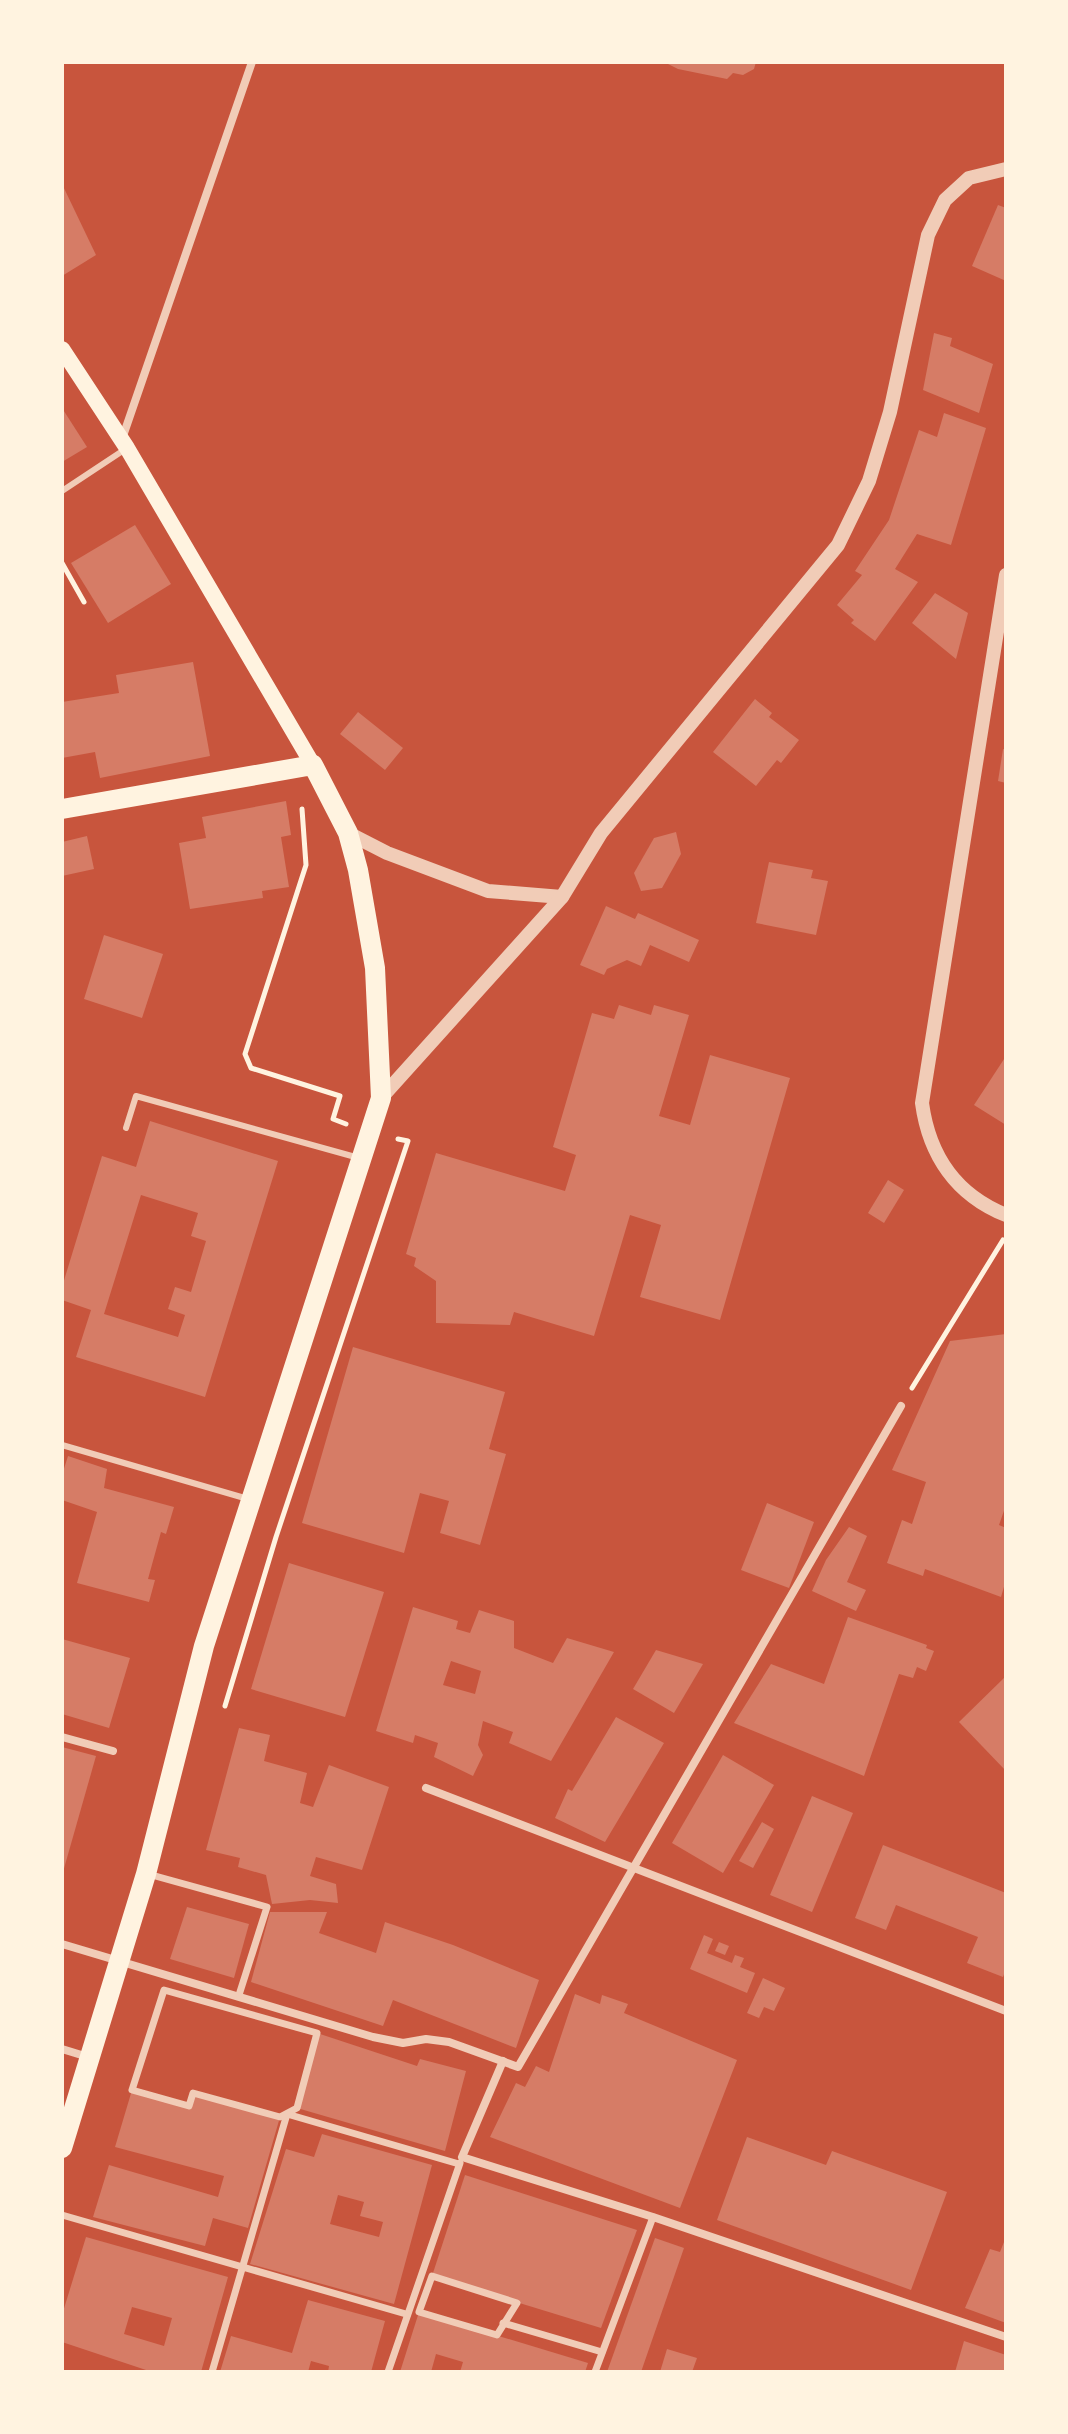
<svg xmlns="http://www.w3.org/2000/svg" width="1068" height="2434" viewBox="0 0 1068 2434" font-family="Arial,sans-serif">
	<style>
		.building { fill: #d67c66; fill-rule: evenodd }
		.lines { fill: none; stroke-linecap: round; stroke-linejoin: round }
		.path { stroke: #fff3e0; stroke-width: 5 }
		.service { stroke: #f1ccb7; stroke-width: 6 }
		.pedestrian { stroke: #f1ccb7; stroke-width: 7 }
		.minor { stroke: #f1ccb7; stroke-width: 8 }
		.tertiary { stroke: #f1ccb7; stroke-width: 14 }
		.secondary { stroke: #fff3e0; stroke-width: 16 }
		.primary { stroke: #fff3e0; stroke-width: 20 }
	</style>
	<rect width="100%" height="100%" fill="#c8553d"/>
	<g class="building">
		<path d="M664 62H756L754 69 743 75 733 73 727 79 678 69Z"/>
		<path d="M62 184 96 255 62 276Z"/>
		<path d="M998 205 1006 208V281L972 266Z"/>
		<path d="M934 333 952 338 950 346 993 364 979 413 923 390Z"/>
		<path d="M62 408 87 447 62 462Z"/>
		<path d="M944 413 986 428 951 545 917 534 895 569 918 582 875 641 851 623 854 620 837 605 862 575 855 571 889 520 919 430 937 437Z"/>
		<path d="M135 525 171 584 108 623 71 563Z"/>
		<path d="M935 593 968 613 956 659 912 623Z"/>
		<path d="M193 662 210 756 100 778 95 752 62 758V702L119 693 116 675Z"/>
		<path d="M755 699 772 713 769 717 799 740 781 763 777 760 756 786 713 752Z"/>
		<path d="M358 712 403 748 385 770 340 734Z"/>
		<path d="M1003 749 1006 750V783L998 781Z"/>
		<path d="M286 801 291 835 281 837 289 887 262 891 263 898 190 909 179 843 206 838 202 817Z"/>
		<path d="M676 832 681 854 662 888 641 891 634 873 654 838Z"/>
		<path d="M87 836 94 869 62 876V842Z"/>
		<path d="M769 862 813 870 811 878 828 881 816 935 756 923Z"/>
		<path d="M606 906 635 919 638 913 699 940 689 962 650 945 641 966 627 960 607 969 604 975 580 965Z"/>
		<path d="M104 935 163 954 142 1018 84 999Z"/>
		<path d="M619 1005 651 1015 654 1005 689 1015 659 1116 690 1125 710 1055 790 1078 720 1320 640 1297 661 1225 630 1215 594 1336 514 1312 510 1325 436 1323V1281L414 1266 416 1258 406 1254 436 1153 565 1191 576 1155 553 1147 592 1013 614 1019Z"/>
		<path d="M1006 1056V1125L974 1105Z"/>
		<path d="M150 1121 278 1161 205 1397 76 1357 91 1310 62 1300V1287L102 1156 136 1167ZM141 1195 198 1213 191 1236 206 1241 191 1292 175 1287 168 1309 185 1315 178 1337 104 1314Z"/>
		<path d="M888 1180 904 1190 884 1223 868 1213Z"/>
		<path d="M1006 1334V1505L999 1525 1006 1528V1580L1001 1597 925 1569 923 1576 887 1563 902 1520 912 1524 926 1482 892 1470 950 1341Z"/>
		<path d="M353 1347 505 1392 489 1449 506 1454 480 1545 440 1533 449 1501 420 1493 404 1553 302 1523Z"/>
		<path d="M68 1456 107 1469 104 1488 174 1507 166 1534 161 1532 148 1579 155 1580 149 1602 77 1583 97 1512 62 1500V1475Z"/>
		<path d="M767 1503 814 1522 789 1588 741 1570Z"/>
		<path d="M849 1527 867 1536 847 1582 866 1590 856 1611 812 1591 826 1560Z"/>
		<path d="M289 1563 384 1592 345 1717 251 1689Z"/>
		<path d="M413 1607 458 1621 456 1629 470 1633 479 1610 514 1621V1648L553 1663 567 1638 614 1652 551 1761 509 1743 513 1732 483 1721 478 1745 483 1755 473 1776 434 1757 438 1743 415 1735 413 1743 376 1731ZM451 1661 481 1671 475 1694 443 1685Z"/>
		<path d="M848 1617 927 1645 926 1648 934 1651 926 1671 917 1667 913 1678 899 1674 864 1776 734 1723 771 1664 824 1684Z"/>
		<path d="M62 1639 130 1658 109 1728 62 1714Z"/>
		<path d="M656 1650 703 1664 674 1713 633 1689Z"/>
		<path d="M1006 1676V1771L959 1722Z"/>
		<path d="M616 1717 664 1743 605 1842 555 1818 568 1789 572 1791Z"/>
		<path d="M239 1728 270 1735 264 1761 307 1773 300 1803 313 1807 329 1765 389 1787 362 1870 316 1857 310 1876 336 1884 338 1903 310 1900 272 1904 266 1875 238 1867 240 1858 206 1850Z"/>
		<path d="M62 1747 96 1756 63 1872 62 1871Z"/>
		<path d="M723 1755 774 1785 723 1873 672 1843Z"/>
		<path d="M812 1796 853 1813 812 1912 770 1895Z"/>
		<path d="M762 1822 774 1829 753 1868 739 1861Z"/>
		<path d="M883 1845 1006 1893V1969L1003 1977 967 1963 978 1937 896 1905 886 1930 855 1918Z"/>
		<path d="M187 1907 249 1924 234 1978 170 1959Z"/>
		<path d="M270 1912H327L319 1933 376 1953 385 1922 453 1945 539 1980 516 2048 393 2000 383 2026 251 1982Z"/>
		<path d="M704 1935 713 1939 707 1953 732 1963 735 1955 744 1958 740 1967 755 1973 747 1993 690 1969Z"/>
		<path d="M719 1942 729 1946 725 1955 715 1951Z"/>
		<path d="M763 1978 785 1988 774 2011 764 2007 759 2018 747 2013Z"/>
		<path d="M575 1994 600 2004 602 1995 628 2004 624 2013 737 2060 680 2208 490 2137 516 2083 525 2087 536 2066 549 2072Z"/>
		<path d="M317 2033 417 2066 420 2059 466 2071 445 2151 297 2108Z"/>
		<path d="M132 2090 189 2106 193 2093 280 2117 248 2228 213 2218 205 2246 93 2217 109 2165 218 2197 224 2176 115 2147Z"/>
		<path d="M322 2134 432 2165 394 2304 250 2264 286 2149 314 2157ZM338 2195 364 2202 360 2216 383 2222 379 2237 330 2224Z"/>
		<path d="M747 2137 826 2165 832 2151 947 2192 911 2290 717 2220Z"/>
		<path d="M465 2175 637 2230 601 2328 432 2276Z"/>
		<path d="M86 2237 228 2277 201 2372H152L62 2342V2315ZM132 2307 172 2318 164 2346 124 2334Z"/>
		<path d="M1006 2237V2323L965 2308 990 2249 1000 2252Z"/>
		<path d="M655 2238 684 2248 641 2372H607Z"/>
		<path d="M308 2300 385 2321 371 2372H328L329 2366 311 2361 308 2372H220L231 2336 292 2353Z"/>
		<path d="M419 2312 588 2363 585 2372H460L463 2362 436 2354 431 2372H400Z"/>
		<path d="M964 2341 1006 2355V2372H955Z"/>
		<path d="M667 2349 697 2358 692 2372H660Z"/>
	</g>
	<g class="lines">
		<g class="path">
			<path d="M62 563 84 602"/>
			<path d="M302 809 306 865 245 1054 251 1068 340 1096 333 1119 346 1124"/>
			<path d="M912 1388 1003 1240"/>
			<path d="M225 1706 276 1537 408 1141 398 1139"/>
		</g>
		<g class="service">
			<path d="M62 491 127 448"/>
			<path d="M126 1128 136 1096 359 1158"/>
			<path d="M62 1445 248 1499"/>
		</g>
		<g class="pedestrian">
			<path d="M148 1874 267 1907 239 1995"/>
			<path d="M164 1990 317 2033 297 2108 280 2117 193 2093 189 2106 132 2090Z"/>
			<path d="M62 2215 406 2314"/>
			<path d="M432 2276 517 2303 497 2335 419 2312Z"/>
			<path d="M503 2323 602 2352"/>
			<path d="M212 2372 287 2114 459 2164"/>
			<path d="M388 2372 460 2163"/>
			<path d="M595 2372 653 2217"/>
		</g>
		<g class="minor">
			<path d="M122 439 252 62"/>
			<path d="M62 1737 113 1751"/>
			<path d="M426 1788 1006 2011"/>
			<path d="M62 1944 373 2037 403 2043 426 2039 449 2042 518 2067 901 1406"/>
			<path d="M62 2049 88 2057"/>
			<path d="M503 2061 462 2157 653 2217 1006 2337"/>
		</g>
		<g class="tertiary">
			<path d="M1006 575 922 1103C929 1155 956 1195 1006 1215"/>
			<path d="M348 833 387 853 488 891 562 897"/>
			<path d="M381 1098 562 897 601 833 838 545 869 481 890 412 928 235 945 200 969 178 1006 169"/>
		</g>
		<path class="secondary" d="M62 349 127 448 313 765"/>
		<path class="primary" d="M62 809 313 765 348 833 358 870 375 968 381 1098 204 1646 146 1874 62 2148"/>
	</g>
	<rect width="1068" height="2434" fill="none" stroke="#fff3e0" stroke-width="128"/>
</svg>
